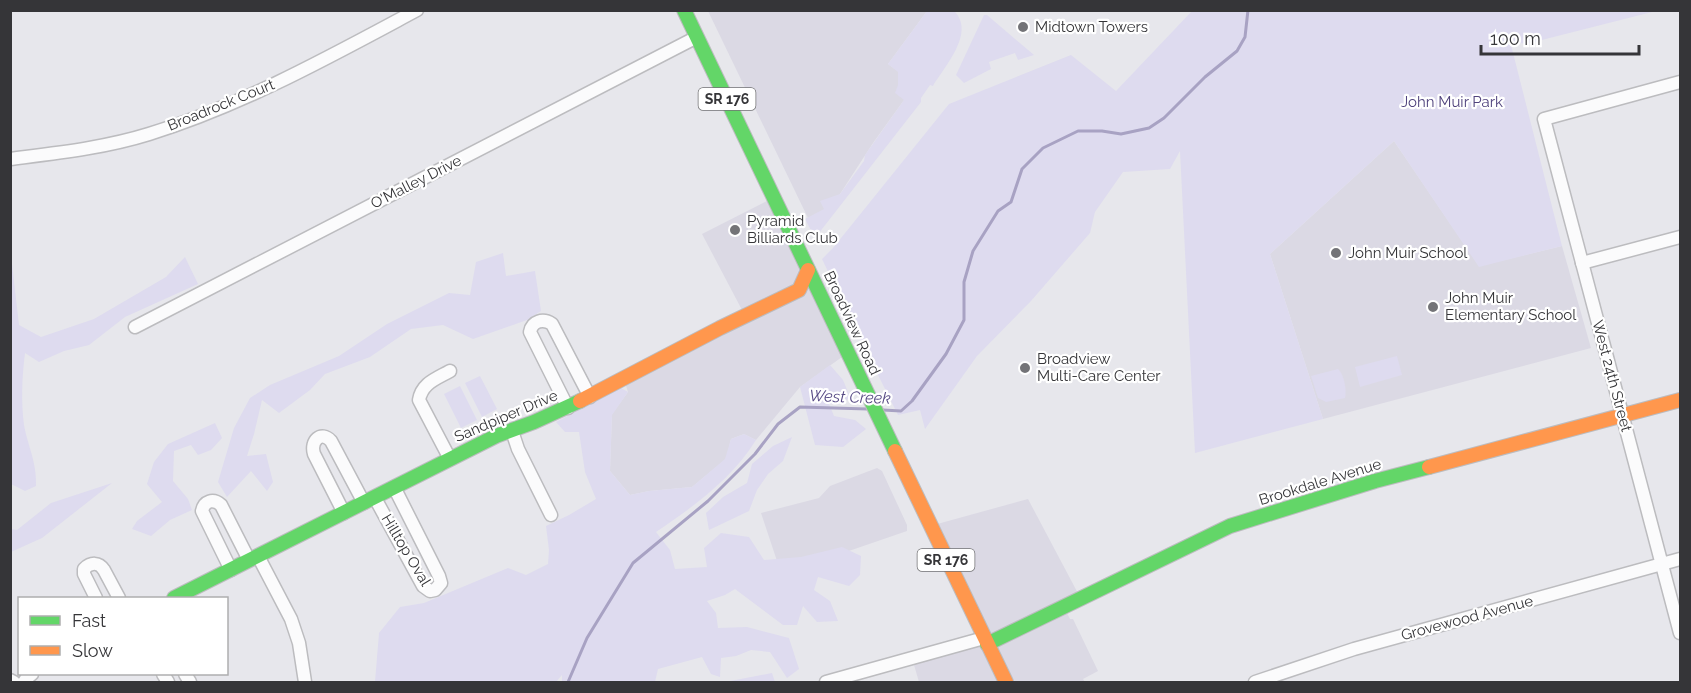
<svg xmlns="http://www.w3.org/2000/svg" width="1691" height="693" viewBox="0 0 1691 693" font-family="Raleway,sans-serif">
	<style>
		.built { fill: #dbd9e4 }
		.green { fill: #dedbef }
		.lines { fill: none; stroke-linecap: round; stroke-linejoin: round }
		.stream { stroke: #a8a2c3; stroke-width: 3 }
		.street-casing { stroke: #bcbcbf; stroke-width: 15 }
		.fast-casing { stroke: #bcbcbf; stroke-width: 16 }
		.slow-casing { stroke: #bcbcbf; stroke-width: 16 }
		.street { stroke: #fbfbfc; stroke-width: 12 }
		.fast { stroke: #63d668; stroke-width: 14 }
		.slow { stroke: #ff974d; stroke-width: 14 }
		.poi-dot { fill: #737377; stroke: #fff; stroke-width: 2 }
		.labels { text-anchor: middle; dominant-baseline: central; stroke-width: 4.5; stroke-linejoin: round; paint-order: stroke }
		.shield { fill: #fff; stroke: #727274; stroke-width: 1.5 }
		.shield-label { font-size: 14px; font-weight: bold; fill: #353538 }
		.poi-label { font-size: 15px; fill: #353538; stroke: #fff; text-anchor: start }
		.park-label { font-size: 15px; fill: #50437d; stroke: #fff }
		.street-label { font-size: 15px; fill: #353538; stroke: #fff }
		.water-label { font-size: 16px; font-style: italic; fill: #554883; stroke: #fff }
	</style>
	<rect width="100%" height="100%" fill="#e7e7ec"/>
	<g class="built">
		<path d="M708 11H927L888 64 899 72 904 100 873 143 840 194 826 210 808 218Z"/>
		<path d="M1394 141 1479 266 1562 246 1591 348 1323 419 1270 254Z"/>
		<path d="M767 201 842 357 800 387 756 440 744 434 731 439 726 459 692 487 649 491 630 495 610 471 612 414 628 392 622 373 742 310 702 234Z"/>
		<path d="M877 468 882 471 907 525V531L843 553 779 567 761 513 819 498 830 486Z"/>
		<path d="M1028 499 1081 599 1064 607 1070 619H1073L1098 671 1083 679 1085 682H919L912 658 984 638 930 526Z"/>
	</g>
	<g class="green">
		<path d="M927 11H954C976 32 945 66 933 86L930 85 921 98V102L815 238 805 219 824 209 820 201 840 194 864 161 865 155 904 100 895 93 898 85V72L888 64Z"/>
		<path d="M1192 11H1656L1526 44 1510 41 1562 246 1479 267 1394 141 1270 254 1323 419 1195 453 1180 151 1170 169 1123 172 1095 212 1090 233 1031 301 977 356 925 429 920 410 898 415 869 357 822 259 833 248 949 104 1071 55 1116 91Z"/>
		<path d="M984 15H987L1034 55 1018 60 1015 53 989 62 991 69 964 83 956 75Z"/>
		<path d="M503 253 506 276 535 271 541 311 527 320 473 339 443 325 411 329 370 357 325 374 310 390 279 413 262 400 254 434 247 456 266 454 273 482 267 491 251 471 227 497 218 482 234 428 250 398 270 385 339 356 387 324 449 293 470 295 476 262Z"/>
		<path d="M11 255 19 325 41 337 94 319 166 277 185 257 198 284 125 317 89 345 64 351 39 362 25 353C22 377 21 401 24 425 28 447 37 462 36 486L25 491 11 484Z"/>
		<path d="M1397 356 1402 375 1360 387 1355 367Z"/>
		<path d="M830 365 843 380 850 397 845 401 829 404 834 416 855 420 866 429 843 447 815 445 800 387Z"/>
		<path d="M1338 369C1344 374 1347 390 1345 398L1326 402 1318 398 1311 376Z"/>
		<path d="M480 376 497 409 482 417 465 383Z"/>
		<path d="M460 386 477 420 461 428 444 394Z"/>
		<path d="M621 388 628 392 612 415 610 471 630 495 649 491 692 487 725 459 731 439 744 434 756 440C732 479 693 507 656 532L670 550 675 569 707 567 704 548 721 533 749 537 764 560 801 557 842 547 861 556 860 575 849 586 818 577 814 590 830 601 838 621 817 622 803 606 797 625H783L735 589 725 595 707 601 716 613 718 628 747 627 789 638 799 669 787 678 770 652 751 650 736 656 721 658 720 677 711 674 702 657 658 669 655 682H562V675L556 682H375L379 633 400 607 424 603 508 568 526 575 548 564 549 550 546 526 569 515 596 499 585 472 579 432H565L556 422Z"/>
		<path d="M215 423 222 438 211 450 198 455 191 445 174 451 173 481 188 499 192 510 170 520 151 536 132 529 137 521 162 502 147 484 154 462 168 444Z"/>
		<path d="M792 437 783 461 768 474 757 490 749 511 709 530 706 513 723 497 747 483 752 464 773 446Z"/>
		<path d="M112 483 42 538 11 552V529L17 530 51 503Z"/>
		<path d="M772 673 775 682H725Z"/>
	</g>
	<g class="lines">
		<g class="stream">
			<path d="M883 410 901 411 912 401 946 354 964 320V282L973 251 998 211 1011 202 1022 169 1043 148 1078 131H1102L1121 134 1149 128 1164 118 1205 77 1237 51 1245 37 1248 10"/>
			<path d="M568 682 587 638 633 563 708 501 755 454 778 424 800 407 868 409"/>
		</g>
		<g class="street-casing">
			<g id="street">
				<path d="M1680 82 1544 119 1680 633"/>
				<path d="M10 159C57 153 104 148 149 134 243 105 331 56 417 10"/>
				<path d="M1582 263 1680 237"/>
				<path d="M135 327 697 37"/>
				<path d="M450 371C436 379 422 383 419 400L450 459"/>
				<path d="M568 408 530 332C532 321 543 318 552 324L590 397"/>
				<path d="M512 431 518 449 551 515"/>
				<path d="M375 498 423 586 430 591 435 590 441 583 439 576 394 487"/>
				<path d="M344 513 314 454C310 441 321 430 331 441L364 503"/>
				<path d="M258 556 291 619 299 643 305 682"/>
				<path d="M231 570 202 511C204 501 213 498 221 505L249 560"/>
				<path d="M96 598 84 574V569C91 562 99 562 104 570L119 598"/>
				<path d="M163 674 168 682"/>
				<path d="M185 674 190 682"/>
				<path d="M10 680 14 682"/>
				<path d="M24 682 26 679 32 674"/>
				<path d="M826 682 984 638"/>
				<path d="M1255 682 1354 649 1680 559"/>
			</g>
		</g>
		<g class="fast-casing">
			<g id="fast">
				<path d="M684 10 895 451"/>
				<path d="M174 598 496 436 534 422 580 401"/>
				<path d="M987 644 1230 526 1375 481 1429 467"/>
			</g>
		</g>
		<g class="slow-casing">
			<g id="slow">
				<path d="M580 401 720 328 799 290 808 270"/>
				<path d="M895 451 1006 682"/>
				<path d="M1429 467 1680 400"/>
			</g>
		</g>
		<use href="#street" class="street"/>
		<use href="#fast" class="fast"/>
		<use href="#slow" class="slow"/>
	</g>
	<g class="poi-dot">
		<circle cx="1023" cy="27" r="6"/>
		<circle cx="735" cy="230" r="6"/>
		<circle cx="1336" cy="253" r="6"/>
		<circle cx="1433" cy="307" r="6"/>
		<circle cx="1025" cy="368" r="6"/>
	</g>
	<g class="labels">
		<g class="shield">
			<rect x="698.5" y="88" width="57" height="22" rx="4.5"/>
			<rect x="917.5" y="549" width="57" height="22" rx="4.5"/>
		</g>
		<g class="shield-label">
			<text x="727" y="99">SR 176</text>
			<text x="946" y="560">SR 176</text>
		</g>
		<g class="poi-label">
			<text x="1035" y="27">Midtown Towers</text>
			<text x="747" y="221">Pyramid<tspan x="747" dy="17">Billiards Club</tspan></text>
			<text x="1348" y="253">John Muir School</text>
			<text x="1445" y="298">John Muir<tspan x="1445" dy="17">Elementary School</tspan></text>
			<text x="1037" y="359">Broadview<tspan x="1037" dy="17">Multi-Care Center</tspan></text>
		</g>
		<g class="park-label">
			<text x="1452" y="102">John Muir Park</text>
		</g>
		<g class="street-label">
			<text transform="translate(221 105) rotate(-22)">Broadrock Court</text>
			<text transform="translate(416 182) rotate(-27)">O'Malley Drive</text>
			<text transform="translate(852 323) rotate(65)">Broadview Road</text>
			<text transform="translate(1612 376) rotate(75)">West 24th Street</text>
			<text transform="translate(506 416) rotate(-23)">Sandpiper Drive</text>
			<text transform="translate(1320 482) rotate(-17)">Brookdale Avenue</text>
			<text transform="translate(406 550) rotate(59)">Hilltop Oval</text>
			<text transform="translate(1467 618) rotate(-15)">Grovewood Avenue</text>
		</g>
		<g class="water-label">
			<text transform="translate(850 397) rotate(2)">West Creek</text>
		</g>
	</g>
	<rect width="1691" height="693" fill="none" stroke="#353538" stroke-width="24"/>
	<rect x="18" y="597" width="210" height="78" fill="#ffffff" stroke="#aeaeaf" stroke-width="1.5"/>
	<rect x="30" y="616" width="30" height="9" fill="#63d668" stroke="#aeaeaf" stroke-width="1.5"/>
	<text x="72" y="627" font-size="18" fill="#353538">Fast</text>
	<rect x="30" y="646" width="30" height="9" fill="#ff974d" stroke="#aeaeaf" stroke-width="1.5"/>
	<text x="72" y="657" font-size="18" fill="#353538">Slow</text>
	<path d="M1481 45v9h158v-9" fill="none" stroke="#353538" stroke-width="3"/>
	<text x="1490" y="45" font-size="18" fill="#353538" stroke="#ffffff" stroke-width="4.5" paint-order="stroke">100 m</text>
</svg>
